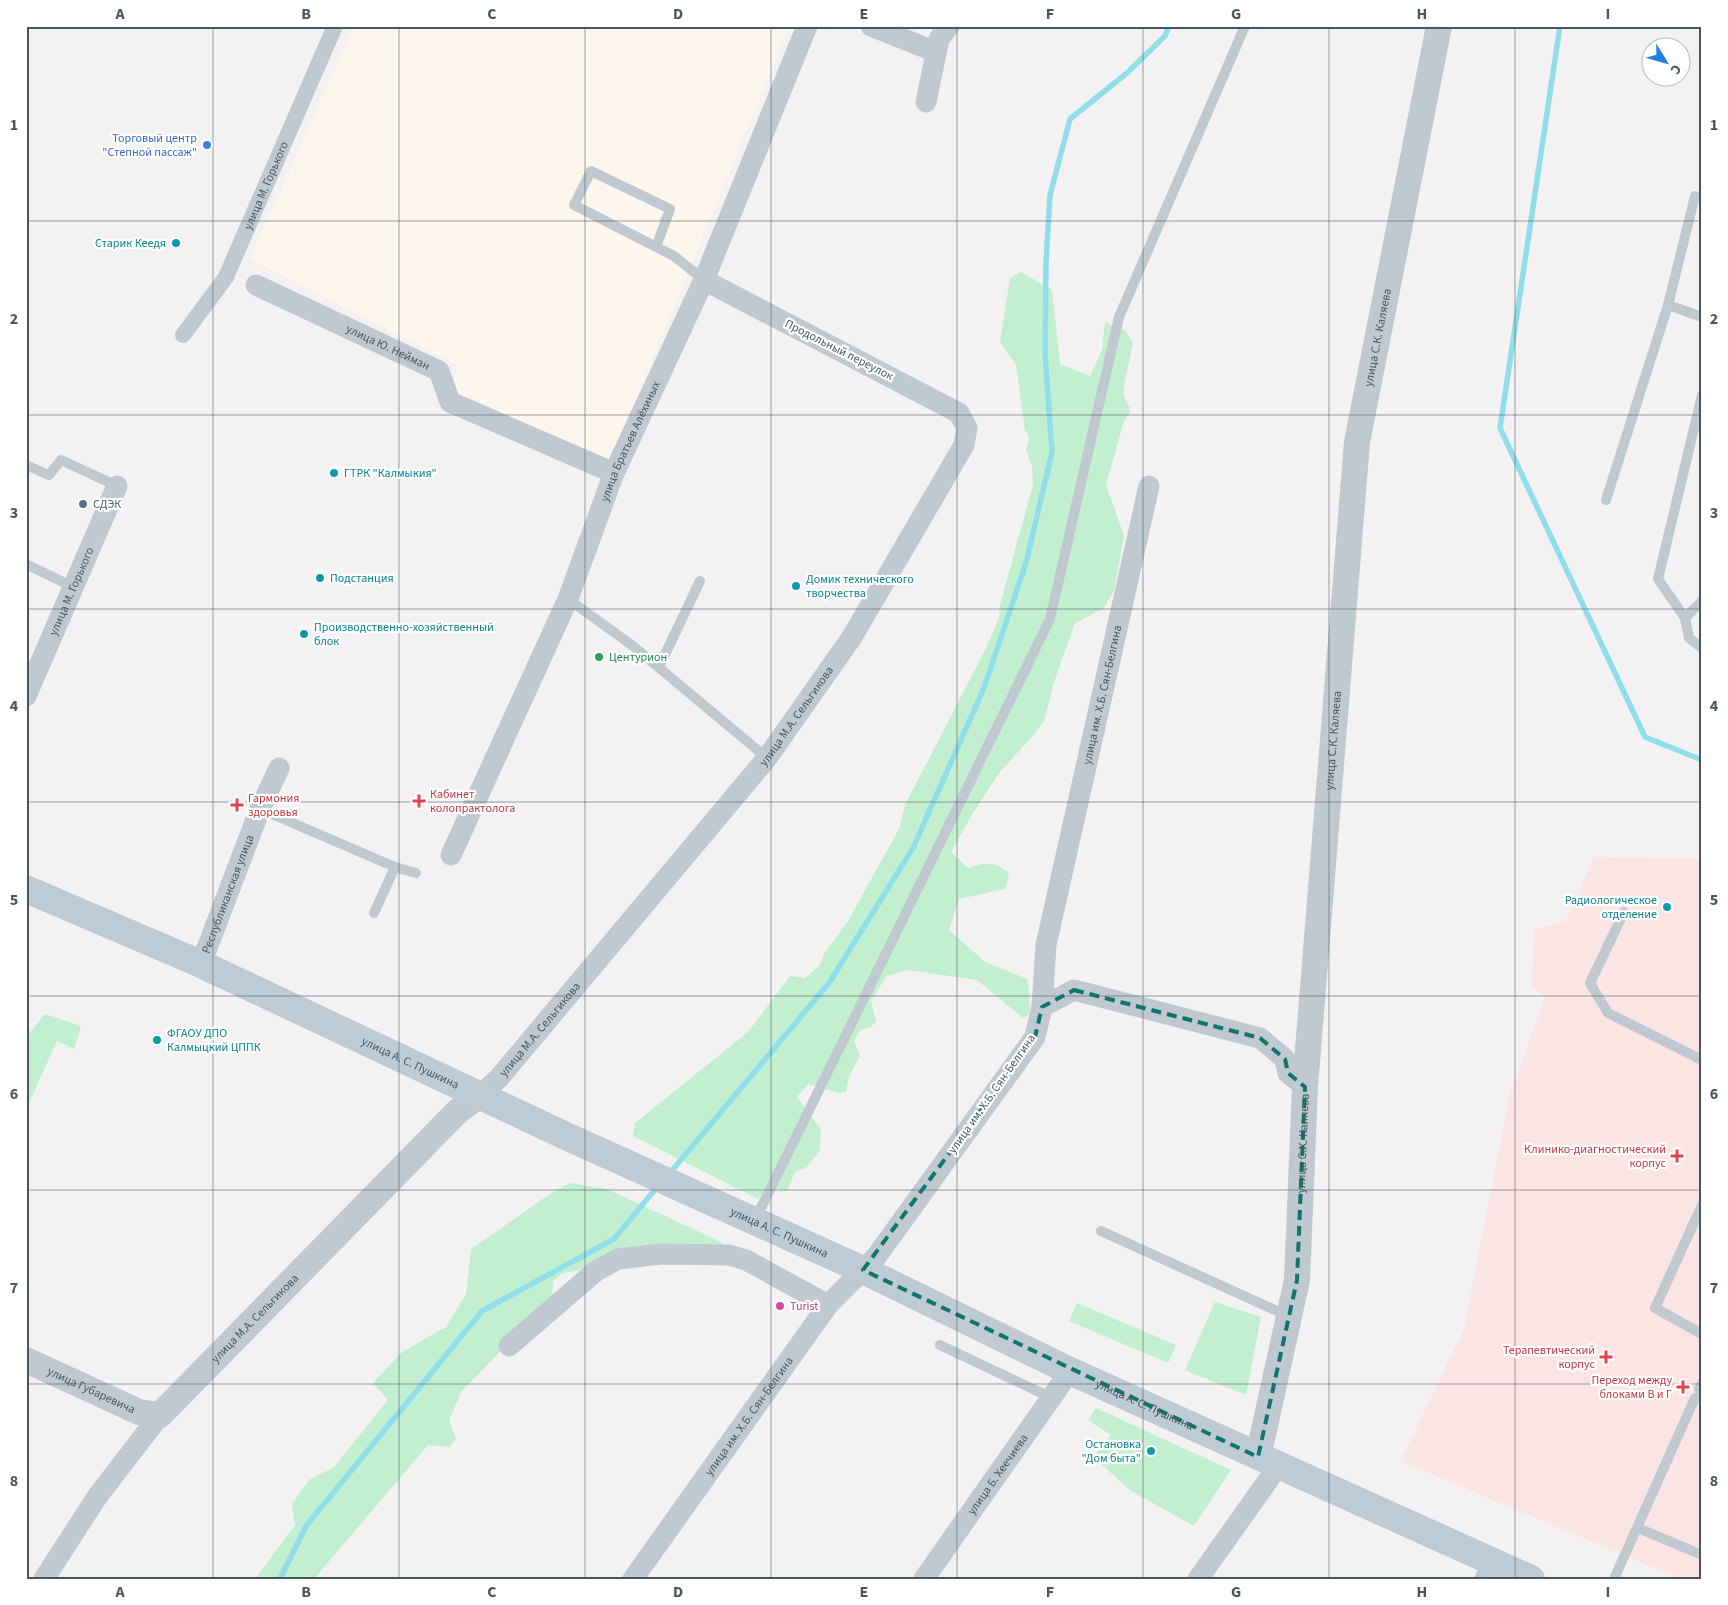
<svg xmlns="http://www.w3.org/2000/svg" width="1728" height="1605" viewBox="0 0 1728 1605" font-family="'Source Sans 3',sans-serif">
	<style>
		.commercial { fill: #fcf6ec }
		.medical { fill: #fbe4e4 }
		.green { fill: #c2efd0 }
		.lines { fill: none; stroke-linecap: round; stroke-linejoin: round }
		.stream { stroke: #90deea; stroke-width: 5.5 }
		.service { stroke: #bfc9cf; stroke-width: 10 }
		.pedestrian { stroke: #bfc9cf; stroke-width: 16 }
		.minor { stroke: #bfc9cf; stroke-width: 21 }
		.tertiary { stroke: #bfc9cf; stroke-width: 26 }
		.secondary { stroke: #bfcbd4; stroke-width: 28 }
		.marked { fill: none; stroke: #0f766e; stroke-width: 4; stroke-dasharray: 10 6; stroke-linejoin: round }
		.grid { fill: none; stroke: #49565e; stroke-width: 1; stroke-opacity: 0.55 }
		.shop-dot { fill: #3f7fe0; stroke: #fff; stroke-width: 2 }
		.culture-dot { fill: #0f9aa8; stroke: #fff; stroke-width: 2 }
		.service-dot { fill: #5c6f8a; stroke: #fff; stroke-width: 2 }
		.leisure-dot { fill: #2e9e5b; stroke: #fff; stroke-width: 2 }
		.health-dot { fill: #e0444e; stroke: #fff; stroke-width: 2 }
		.hotel-dot { fill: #d1479c; stroke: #fff; stroke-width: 2 }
		.labels { text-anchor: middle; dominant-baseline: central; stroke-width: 4.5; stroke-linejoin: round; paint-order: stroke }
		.shop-label { font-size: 12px; fill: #366cbe; stroke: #fff; text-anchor: end }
		.street-label { font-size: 12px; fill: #49565e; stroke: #fff }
		.culture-label { font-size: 12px; fill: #0d838f; stroke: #fff; text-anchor: start }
		.service-label { font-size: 12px; fill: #4e5e75; stroke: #fff; text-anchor: start }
		.leisure-label { font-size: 12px; fill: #27864d; stroke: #fff; text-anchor: start }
		.health-label { font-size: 12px; fill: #be3a42; stroke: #fff; text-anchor: end }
		.hotel-label { font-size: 12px; fill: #b23c85; stroke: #fff; text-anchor: start }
		.neatline { fill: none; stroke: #49565e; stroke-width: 2 }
		.grid-label { font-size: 16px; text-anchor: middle; font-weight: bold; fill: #49565e }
	</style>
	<rect width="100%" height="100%" fill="#f3f1f1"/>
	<path class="commercial" d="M354 26H790L610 461 454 391 456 365 250 259Z"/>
	<path class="medical" d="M1594 857 1702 859V1579H1681L1401 1461 1464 1329 1510 1094 1545 998 1532 986 1534 930 1566 921Z"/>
	<g class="green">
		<path d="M1021 272 1052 290 1060 364 1090 376 1102 350 1105 322 1126 331 1133 343C1131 355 1123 384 1124 394 1125 407 1137 407 1124 421L1106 485 1124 536 1114 590 1104 608 1075 623 1053 685 1045 719 1032 737 999 773 973 813 951 852 968 868C985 862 994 861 1009 873L1005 889 959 899 949 930 985 962 1027 979 1029 988 1030 1014 1023 1018 977 980 908 970 887 976 871 1000 876 1021 871 1027 860 1030 854 1041 860 1056 849 1077 846 1092 839 1093 808 1084 797 1097 821 1129 820 1150 806 1168 795 1172 787 1191 768 1187 758 1199 633 1136 635 1123 748 1032 790 976 805 978 819 966 824 954 848 921 899 829 905 805 985 650 999 618 1000 605 1033 485 1032 466 1026 449 1029 437 1025 430 1016 365 1000 342 1010 278Z"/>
		<path d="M45 1014 81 1026 74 1049 57 1041 26 1110V1037Z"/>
		<path d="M570 1183 607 1189 723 1243 705 1249 563 1273 553 1281 552 1298 461 1392 449 1421 456 1439 450 1447 428 1445 314 1579H255L295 1525 292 1504 309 1480 333 1468 388 1400 373 1383 402 1352 446 1327 466 1294 471 1249 553 1192Z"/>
		<path d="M1215 1302 1261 1317 1246 1395 1185 1370Z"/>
		<path d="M1077 1303 1176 1345 1168 1363 1069 1321Z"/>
		<path d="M1096 1408 1231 1470 1194 1526 1131 1491 1093 1457 1111 1435 1088 1420Z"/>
	</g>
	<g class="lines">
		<g class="stream">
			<path d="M1560 26 1500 428 1645 737 1702 760"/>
			<path d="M669 1174 829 983 913 848 984 688 1026 563 1052 452 1045 353 1046 263 1050 195 1070 119 1127 73 1165 36 1169 26"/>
			<path d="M280 1579 306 1526 482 1311 614 1239 658 1186"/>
		</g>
		<g class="service">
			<path d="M656 247 670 209 591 171 574 205 674 256 704 280"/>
			<path d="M1668 305 1695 196"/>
			<path d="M1702 395 1658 579 1685 618 1689 638 1702 648"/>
			<path d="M26 465 49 475 61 460 117 486"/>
			<path d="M1606 500 1668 305 1702 317"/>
			<path d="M26 564 73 587"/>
			<path d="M568 599 633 646 767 758"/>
			<path d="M1685 618 1702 601"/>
			<path d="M659 667 700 581"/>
			<path d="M260 809 395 867 416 873"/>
			<path d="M1624 912 1590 983 1608 1013 1702 1060"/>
			<path d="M374 913 395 867"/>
			<path d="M1702 1205 1655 1308 1702 1334"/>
			<path d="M752 1218 762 1206 1050 619 1119 317 1245 26"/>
			<path d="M1101 1231 1288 1316"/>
			<path d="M940 1345 1052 1398"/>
			<path d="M1699 1389 1702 1383"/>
			<path d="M1638 1528 1702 1555"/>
			<path d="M1614 1579 1695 1398"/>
		</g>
		<path class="pedestrian" id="s1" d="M183 335 226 277 335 26"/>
		<g class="minor">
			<path d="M871 26 936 52"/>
			<path d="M926 102 939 39 949 26"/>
			<path id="s2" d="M256 285 439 371 450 402 614 473"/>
			<path id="s3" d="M26 696 117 486"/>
			<path id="s4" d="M451 855 568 599 614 473 704 280 807 26"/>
			<path id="s5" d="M201 964 260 809 279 768"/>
			<path d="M1042 1007 1074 990 1260 1038 1285 1059 1288 1073 1305 1087"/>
			<path id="s6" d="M480 1095 499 1078 767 758 852 637 964 445 967 428 959 413 704 280"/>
			<path d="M509 1346 596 1271 618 1259 661 1254 729 1255 746 1260 828 1305"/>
			<path d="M44 1579 97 1497 160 1415"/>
			<path id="s7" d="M633 1579 828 1305 876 1257 1035 1037 1042 1007 1046 945 1149 486"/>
			<path id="s8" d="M924 1579 1070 1371"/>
			<path d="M1198 1579 1279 1465"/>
			<path d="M1485 1579 1496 1563"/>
		</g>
		<g class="tertiary">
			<path id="s9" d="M26 1360 139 1412 160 1415 458 1111 480 1095"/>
			<path id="s10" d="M1258 1457 1297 1280 1305 1087 1357 442 1439 26"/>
		</g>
		<path class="secondary" id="s11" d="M26 889 201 964 568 1137 863 1270 1070 1371 1531 1579"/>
	</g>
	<path class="marked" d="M1074 990 1260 1038 1285 1059 1288 1073 1305 1087 1297 1280 1258 1457 863 1270 1035 1037 1042 1007Z"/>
	<path class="grid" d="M213 26V1579M399 26V1579M585 26V1579M771 26V1579M957 26V1579M1143 26V1579M1329 26V1579M1515 26V1579M26 221H1702M26 415H1702M26 609H1702M26 802H1702M26 996H1702M26 1190H1702M26 1384H1702"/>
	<circle class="shop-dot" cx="207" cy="145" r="5"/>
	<g class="culture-dot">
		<circle cx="176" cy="243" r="5"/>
		<circle cx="334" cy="473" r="5"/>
		<circle cx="320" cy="578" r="5"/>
		<circle cx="796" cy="586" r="5"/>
		<circle cx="304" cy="634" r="5"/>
		<circle cx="1667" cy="907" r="5"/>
		<circle cx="157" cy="1040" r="5"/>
		<circle cx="1151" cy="1451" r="5"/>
	</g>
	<circle class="service-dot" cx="83" cy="504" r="5"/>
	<circle class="leisure-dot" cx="599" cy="657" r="5"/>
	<g class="health-dot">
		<path d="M416.5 793.5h5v5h5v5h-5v5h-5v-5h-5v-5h5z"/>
		<path d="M234.5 797.5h5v5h5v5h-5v5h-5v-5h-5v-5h5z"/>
		<path d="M1674.5 1148.5h5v5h5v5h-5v5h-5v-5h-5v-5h5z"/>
		<path d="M1603.5 1349.5h5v5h5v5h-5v5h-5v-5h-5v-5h5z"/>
		<path d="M1680.5 1379.5h5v5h5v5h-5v5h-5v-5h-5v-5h5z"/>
	</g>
	<circle class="hotel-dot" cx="780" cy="1306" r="5"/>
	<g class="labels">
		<g class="shop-label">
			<text x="197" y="138">Торговый центр<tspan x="197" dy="14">"Степной пассаж"</tspan></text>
		</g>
		<g class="street-label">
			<text stroke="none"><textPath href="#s1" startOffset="172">улица М. Горького</textPath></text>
			<text stroke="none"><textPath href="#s10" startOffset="1128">улица С.К. Каляева</textPath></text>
			<text stroke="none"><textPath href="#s2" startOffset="146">улица Ю. Нейман</textPath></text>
			<text transform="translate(839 350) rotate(27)">Продольный переулок</text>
			<text stroke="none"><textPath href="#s4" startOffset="451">улица Братьев Алёхиных</textPath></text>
			<text stroke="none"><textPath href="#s3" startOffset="114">улица М. Горького</textPath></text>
			<text stroke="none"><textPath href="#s7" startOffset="1025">улица им. Х.Б. Сян-Белгина</textPath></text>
			<text stroke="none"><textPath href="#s6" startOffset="494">улица М.А. Сельгикова</textPath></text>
			<text stroke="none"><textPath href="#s10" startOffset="722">улица С.К. Каляева</textPath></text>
			<text stroke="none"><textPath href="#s5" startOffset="75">Республиканская улица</textPath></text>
			<text stroke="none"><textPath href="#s6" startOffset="89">улица М.А. Сельгикова</textPath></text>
			<text stroke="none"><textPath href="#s11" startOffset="422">улица А. С. Пушкина</textPath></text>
			<text transform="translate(992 1094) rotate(-55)">улица им. Х.Б. Сян-Белгина</text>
			<text stroke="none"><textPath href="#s10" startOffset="318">улица С.К. Каляева</textPath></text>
			<text stroke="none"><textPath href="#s11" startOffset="828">улица А. С. Пушкина</textPath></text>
			<text stroke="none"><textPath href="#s9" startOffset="281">улица М.А. Сельгикова</textPath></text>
			<text stroke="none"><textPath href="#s9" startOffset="72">улица Губаревича</textPath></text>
			<text stroke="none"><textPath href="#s11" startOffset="1232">улица А. С. Пушкина</textPath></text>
			<text stroke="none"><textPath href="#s7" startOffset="200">улица им. Х.Б. Сян-Белгина</textPath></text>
			<text stroke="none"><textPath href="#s8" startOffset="128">улица Б. Хеечиева</textPath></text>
		</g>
		<g class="culture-label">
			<text x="166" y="243" text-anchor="end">Старик Кеедя</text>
			<text x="344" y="473">ГТРК "Калмыкия"</text>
			<text x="330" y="578">Подстанция</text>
			<text x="806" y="579">Домик технического<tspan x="806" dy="14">творчества</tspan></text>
			<text x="314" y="627">Производственно-хозяйственный<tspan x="314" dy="14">блок</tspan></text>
			<text x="1657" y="900" text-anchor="end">Радиологическое<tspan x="1657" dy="14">отделение</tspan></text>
			<text x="167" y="1033">ФГАОУ ДПО<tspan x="167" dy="14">Калмыцкий ЦППК</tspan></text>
			<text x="1141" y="1444" text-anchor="end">Остановка<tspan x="1141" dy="14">"Дом быта"</tspan></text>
		</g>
		<g class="service-label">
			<text x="93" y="504">СДЭК</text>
		</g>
		<g class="leisure-label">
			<text x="609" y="657">Центурион</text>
		</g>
		<g class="health-label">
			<text x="430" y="794" text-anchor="start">Кабинет<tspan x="430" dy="14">колопрактолога</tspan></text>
			<text x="248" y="798" text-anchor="start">Гармония<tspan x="248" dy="14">здоровья</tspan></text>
			<text x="1666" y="1149">Клинико-диагностический<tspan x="1666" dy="14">корпус</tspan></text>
			<text x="1595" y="1350">Терапевтический<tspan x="1595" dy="14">корпус</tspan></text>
			<text x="1672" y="1380">Переход между<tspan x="1672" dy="14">блоками В и Г</tspan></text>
		</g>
		<g class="hotel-label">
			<text x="790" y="1306">Turist</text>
		</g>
	</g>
	<rect width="1728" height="1605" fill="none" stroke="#ffffff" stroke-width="55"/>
	<g transform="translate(1666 62) rotate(127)"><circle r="24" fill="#ffffff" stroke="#b6bbbf"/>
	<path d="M0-4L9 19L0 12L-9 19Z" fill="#1e81e0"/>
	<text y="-8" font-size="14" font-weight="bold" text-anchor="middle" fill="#49565e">С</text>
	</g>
	<rect x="28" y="28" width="1672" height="1550" class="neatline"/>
	<g class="grid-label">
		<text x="120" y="19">A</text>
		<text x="306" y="19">B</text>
		<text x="492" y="19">C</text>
		<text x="678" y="19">D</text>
		<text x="864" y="19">E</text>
		<text x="1050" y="19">F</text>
		<text x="1236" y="19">G</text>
		<text x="1422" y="19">H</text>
		<text x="1608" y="19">I</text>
		<text x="14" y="130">1</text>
		<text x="1714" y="130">1</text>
		<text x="14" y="324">2</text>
		<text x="1714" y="324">2</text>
		<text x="14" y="518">3</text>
		<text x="1714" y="518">3</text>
		<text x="14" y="711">4</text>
		<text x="1714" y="711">4</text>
		<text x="14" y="905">5</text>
		<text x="1714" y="905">5</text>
		<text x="14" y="1099">6</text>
		<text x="1714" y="1099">6</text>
		<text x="14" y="1293">7</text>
		<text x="1714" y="1293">7</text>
		<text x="14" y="1486">8</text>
		<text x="1714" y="1486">8</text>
		<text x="120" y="1597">A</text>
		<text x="306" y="1597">B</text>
		<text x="492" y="1597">C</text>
		<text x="678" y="1597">D</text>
		<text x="864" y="1597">E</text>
		<text x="1050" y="1597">F</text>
		<text x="1236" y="1597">G</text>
		<text x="1422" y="1597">H</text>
		<text x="1608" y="1597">I</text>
	</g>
</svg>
